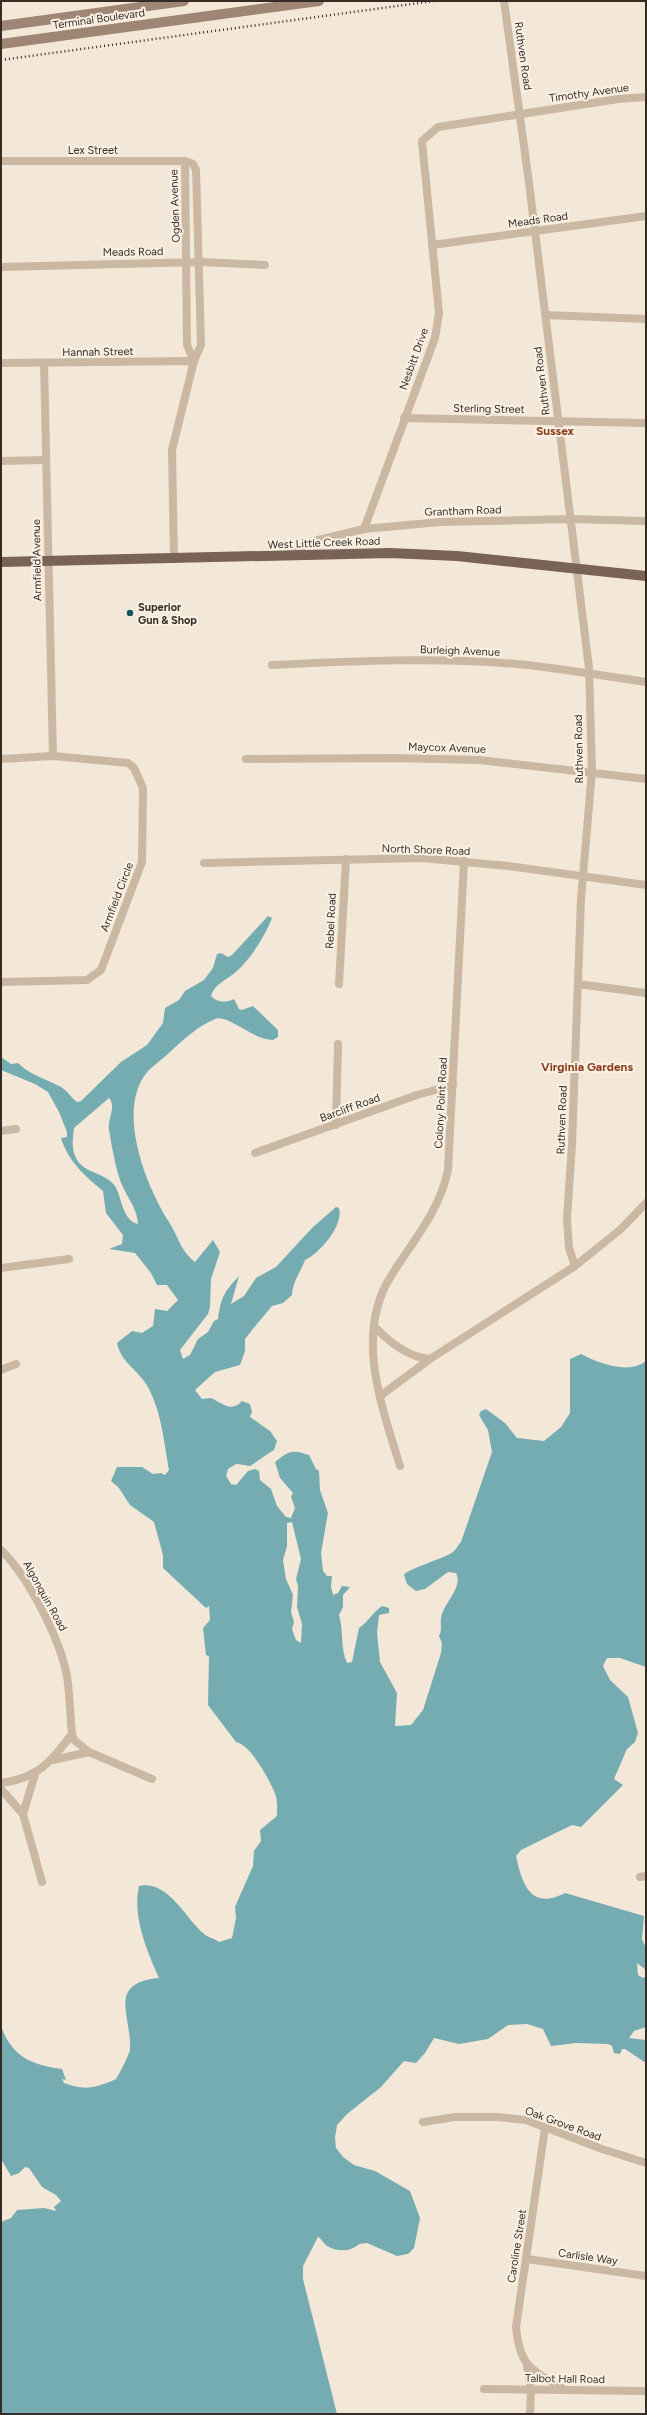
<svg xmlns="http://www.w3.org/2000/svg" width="647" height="2415" viewBox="0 0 647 2415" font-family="Figtree,sans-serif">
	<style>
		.water { fill: #75acb2; fill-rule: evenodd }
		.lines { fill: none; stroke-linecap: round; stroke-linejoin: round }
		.minor { stroke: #cbb8a3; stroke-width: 8 }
		.secondary { stroke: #9f8674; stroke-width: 10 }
		.primary { stroke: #796355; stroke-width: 10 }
		.rail { stroke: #362c26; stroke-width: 2.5; stroke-dasharray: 1 3; stroke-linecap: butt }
		.poi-dot { fill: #19525a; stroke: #faf1e4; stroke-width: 1.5 }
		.labels { text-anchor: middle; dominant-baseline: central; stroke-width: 4; stroke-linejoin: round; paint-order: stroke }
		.street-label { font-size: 11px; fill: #362c26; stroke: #faf1e4 }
		.poi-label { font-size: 11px; font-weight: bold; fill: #362c26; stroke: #faf1e4; text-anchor: start }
		.neighbourhood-label { font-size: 12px; font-weight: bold; fill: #8a3a19; stroke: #faf1e4 }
	</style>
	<rect width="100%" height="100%" fill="#f3e7d8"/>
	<path class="water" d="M268 916 272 918C264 938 249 962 232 975 224 981 214 985 211 996 217 1003 226 1003 234 999L239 1009 242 1010 253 1006 278 1030V1037L273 1040C253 1040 228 1014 215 1019 198 1026 184 1039 171 1051 164 1058 155 1064 148 1071 115 1109 146 1186 169 1222 179 1238 180 1250 195 1262L213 1240 220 1252 211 1279 210 1307 208 1314 180 1350 183 1359 190 1355 198 1339 208 1332 214 1321 218 1319C221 1297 224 1292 239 1276L231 1304 244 1296 256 1278 276 1267 312 1228 336 1207 339 1208C344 1225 320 1253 305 1260 300 1273 293 1281 292 1295L283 1303 272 1306 252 1330 245 1339V1351L240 1365 215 1372 195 1390 202 1399 211 1398C222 1403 231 1413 242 1401L250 1404 252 1412 250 1417 270 1431 277 1441 274 1450C268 1453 252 1466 249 1466 244 1465 241 1464 236 1464L228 1469 226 1476 231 1484 236 1485 248 1471 255 1469 259 1471 260 1480 271 1489 277 1506 286 1517 291 1518 295 1508 291 1497 293 1493 280 1478 275 1462C289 1451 291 1449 309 1455L316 1469 319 1471 320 1490 328 1513 321 1553 323 1571 327 1576H332L331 1587 333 1595 338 1593 342 1586 350 1587 343 1595V1607L339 1615C344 1632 340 1648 347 1663L352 1662 359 1628C368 1622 373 1612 382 1606L389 1608V1613L379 1615 377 1633 380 1662 397 1693 395 1726 411 1725 423 1710 441 1653 442 1643 439 1636C443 1629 439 1622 442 1614 446 1601 463 1587 456 1573L448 1572 425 1589 416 1591 407 1584 404 1575C405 1570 445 1558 453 1552 456 1550 458 1545 461 1542L492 1452 488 1430 479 1415 481 1411 486 1409 505 1423 517 1438 544 1441 561 1427 570 1413V1359L581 1354C599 1363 628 1375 646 1361V1667L620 1658H607L603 1666 610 1680 628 1697 638 1733 635 1742 627 1749 614 1779 623 1785 581 1827 572 1825 521 1850 516 1856C522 1884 531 1911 565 1893L644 1916 642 1939 646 1948V1970L637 1963 638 1975 643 1978 646 1976V2027L634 2031 629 2038 646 2040V2063L625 2049H622L620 2054 614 2053 612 2046 608 2044 576 2043 551 2046 543 2029 527 2024 508 2025 488 2039 459 2044 434 2038 425 2053 416 2063 404 2061 381 2087 347 2114 337 2125 335 2138 336 2148 343 2157 354 2165 375 2171 410 2191 420 2218 414 2248 408 2254 397 2256 367 2243 359 2244C351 2252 337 2252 327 2246 323 2243 322 2239 318 2237L303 2266V2279L337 2414H1V2222L11 2218 17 2210 44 2208 56 2211 54 2207 61 2201 56 2195 42 2187 29 2168 25 2167 19 2173 11 2176 1 2159V2026C12 2057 32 2065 62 2069L66 2080 62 2079 64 2083C85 2091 96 2088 116 2079 119 2075 130 2053 130 2049 132 2017 106 1983 159 1978 147 1951 132 1916 139 1886 167 1879 185 1917 203 1933 208 1938 214 1938 219 1942L232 1938 236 1918 235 1907 253 1866 254 1851 261 1841 260 1830 277 1816C277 1808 278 1799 274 1791 268 1778 251 1745 236 1742L208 1705 209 1656 206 1655 203 1628 210 1620 209 1606 206 1608 163 1568V1555L154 1522 130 1505 119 1488 111 1481 117 1467H142L153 1474 161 1473 165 1475 169 1470C164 1443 162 1416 150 1391 142 1372 121 1364 117 1343L132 1331 142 1333 153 1326 155 1309 167 1311 178 1300 167 1285H157L151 1273 135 1253 109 1249 122 1244 123 1235 106 1213 103 1191C85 1176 68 1161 61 1138L67 1137V1132L59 1112 48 1092 35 1084 1 1070V1057L11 1064 18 1063C30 1075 46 1079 61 1087 68 1091 71 1098 77 1102L81 1101 121 1062 147 1045 163 1023 165 1008 179 1000 185 991 204 980 213 968 217 954 221 953 228 957 232 955ZM109 1098C117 1108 107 1119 109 1130 112 1146 116 1173 123 1187 129 1200 137 1209 138 1224 122 1220 122 1197 115 1186 105 1172 84 1174 76 1158 71 1149 73 1137 74 1128ZM292 1522 301 1559 296 1579 298 1586 297 1607 302 1624 301 1643 296 1640 292 1629 294 1622 291 1612 293 1595 286 1579 283 1560 287 1546V1523Z"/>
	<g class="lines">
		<g class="minor">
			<path d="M1 161H185L193 164 196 170 201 345 194 361 187 345 185 161"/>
			<path d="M432 245 646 216"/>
			<path d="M1 267 200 262 265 265"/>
			<path d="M545 315 646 319"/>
			<path d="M1 363 194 361 172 450 174 559"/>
			<path d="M44 363 53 756"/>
			<path d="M404 418 646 423"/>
			<path d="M1 461 46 460"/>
			<path d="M364 529 435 338 439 313 422 141 438 127 618 99 646 97"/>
			<path d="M288 555 310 542 364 529 440 522 570 519 646 521"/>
			<path d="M272 665C354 661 436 657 517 664 560 668 603 676 646 682"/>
			<path d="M1 759 53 756 128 763 134 768 143 788 142 862 101 970 87 980 1 982"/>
			<path d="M246 759 394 758 479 760 646 779"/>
			<path d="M204 863 422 858 508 866 646 885"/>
			<path d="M339 984 346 859"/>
			<path d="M578 984 646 993"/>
			<path d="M336 1125 338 1044"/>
			<path d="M1 1131 16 1129"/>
			<path d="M255 1153 417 1095 453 1085"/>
			<path d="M575 1266 621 1229 646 1203"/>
			<path d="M1 1268 69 1259"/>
			<path d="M375 1327C390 1343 408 1357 430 1359"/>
			<path d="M1 1370 16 1364"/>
			<path d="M380 1396 430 1359 575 1266 569 1248 567 1219 572 1144 581 899 592 771 589 668 528 175 504 1"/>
			<path d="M400 1466C382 1407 354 1334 391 1276 413 1240 439 1213 448 1170L464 861"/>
			<path d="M1 1550C28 1576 60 1639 67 1676 70 1695 70 1715 72 1734 50 1763 38 1778 1 1783"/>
			<path d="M72 1734 74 1740 89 1752"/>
			<path d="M53 1760 89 1752 152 1779"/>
			<path d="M1 1789 23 1814 42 1882"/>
			<path d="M23 1814 35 1774"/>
			<path d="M640 1877 646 1876"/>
			<path d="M423 2122 455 2117H497L526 2120 602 2149 646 2163"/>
			<path d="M545 2128 516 2327C520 2369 533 2370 565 2390"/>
			<path d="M527 2259 646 2276"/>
			<path d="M527 2366 531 2389 530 2414"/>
			<path d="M484 2389 646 2391"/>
		</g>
		<g class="secondary">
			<path d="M1 26 184 1"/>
			<path d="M1 44 319 1"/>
		</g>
		<path class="primary" d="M1 562 390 553 457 556 646 576"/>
		<path class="rail" d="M1 60 434 1"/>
	</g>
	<circle class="poi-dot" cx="130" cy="613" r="4"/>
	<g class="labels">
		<g class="street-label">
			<text transform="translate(99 19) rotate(-8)">Terminal Boulevard</text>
			<text transform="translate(523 56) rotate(82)">Ruthven Road</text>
			<text transform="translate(589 93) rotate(-8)">Timothy Avenue</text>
			<text x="93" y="150">Lex Street</text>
			<text transform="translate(175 206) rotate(-92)">Ogden Avenue</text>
			<text transform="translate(538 220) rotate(-8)">Meads Road</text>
			<text transform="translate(133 252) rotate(-1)">Meads Road</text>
			<text transform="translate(98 352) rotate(-1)">Hannah Street</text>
			<text transform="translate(414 359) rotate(-70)">Nesbitt Drive</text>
			<text transform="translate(542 381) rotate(-97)">Ruthven Road</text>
			<text transform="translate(489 409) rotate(1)">Sterling Street</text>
			<text transform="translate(463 511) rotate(-2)">Grantham Road</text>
			<text transform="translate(324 543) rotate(-2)">West Little Creek Road</text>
			<text transform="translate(37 560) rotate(-91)">Armfield Avenue</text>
			<text transform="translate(460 651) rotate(2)">Burleigh Avenue</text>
			<text transform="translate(447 748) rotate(2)">Maycox Avenue</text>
			<text transform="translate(579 749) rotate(-91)">Ruthven Road</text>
			<text transform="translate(426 850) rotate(2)">North Shore Road</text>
			<text transform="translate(117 897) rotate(-69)">Armfield Circle</text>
			<text transform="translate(331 921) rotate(-87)">Rebel Road</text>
			<text transform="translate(441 1103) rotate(-87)">Colony Point Road</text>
			<text transform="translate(350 1108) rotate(-20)">Barcliff Road</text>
			<text transform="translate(562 1120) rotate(-88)">Ruthven Road</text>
			<text transform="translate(45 1596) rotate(61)">Algonquin Road</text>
			<text transform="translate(563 2124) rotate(20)">Oak Grove Road</text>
			<text transform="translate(517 2246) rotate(-81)">Caroline Street</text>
			<text transform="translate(588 2257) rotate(8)">Carlisle Way</text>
			<text transform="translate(565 2379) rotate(1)">Talbot Hall Road</text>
		</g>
		<g class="poi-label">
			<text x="138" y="607">Superior<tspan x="138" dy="13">Gun &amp; Shop</tspan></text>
		</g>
		<g class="neighbourhood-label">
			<text x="555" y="431">Sussex</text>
			<text x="587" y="1067">Virginia Gardens</text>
		</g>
	</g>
	<rect width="647" height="2415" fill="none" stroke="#362c26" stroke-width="4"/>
</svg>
